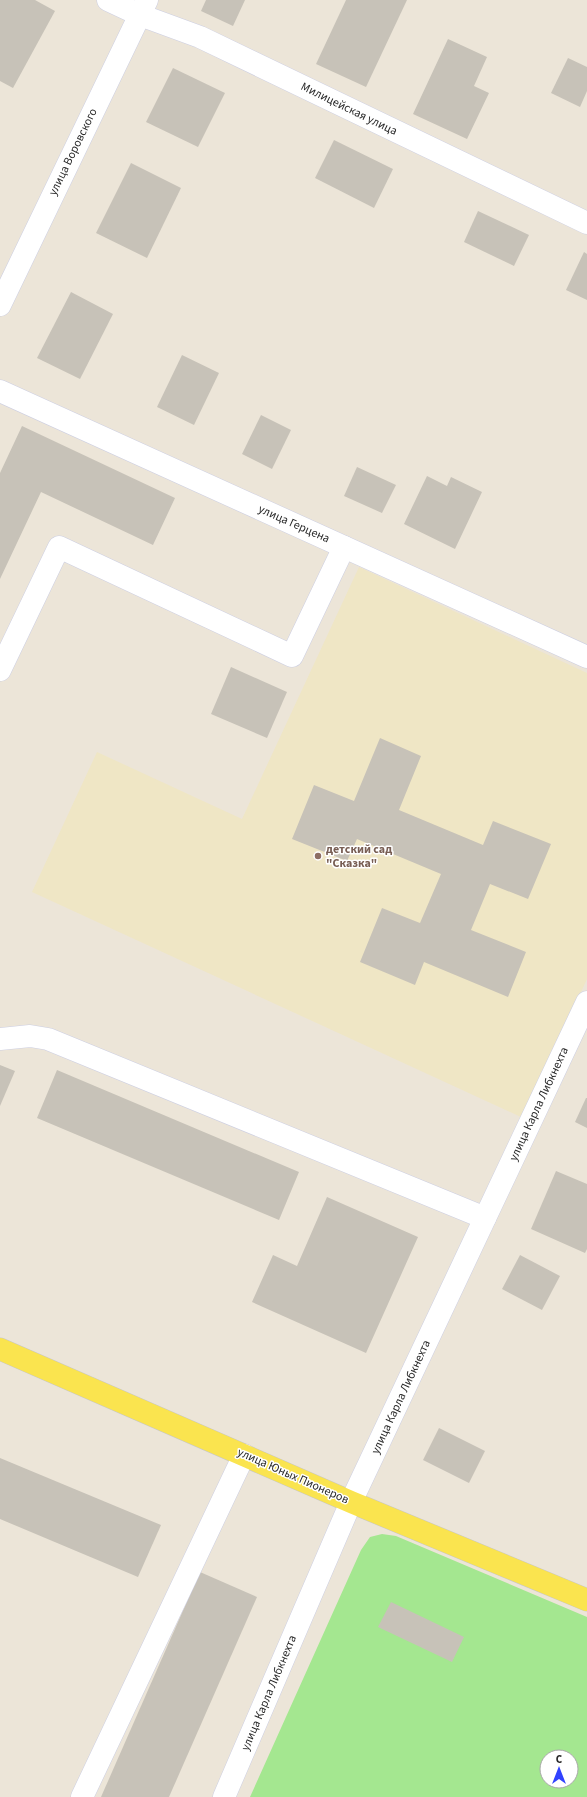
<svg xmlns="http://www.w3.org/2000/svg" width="587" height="1797" viewBox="0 0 587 1797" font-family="'Source Sans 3',sans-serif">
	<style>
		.education { fill: #efe6c5 }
		.green { fill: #a4e790; fill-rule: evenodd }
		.building { fill: #c7c2b8 }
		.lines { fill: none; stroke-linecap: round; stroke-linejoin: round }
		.minor-casing { stroke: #cdcfe2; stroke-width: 23 }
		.major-casing { stroke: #c7c7c7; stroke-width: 23 }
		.minor { stroke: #fff; stroke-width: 22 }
		.major { stroke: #fae44f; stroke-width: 22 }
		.education-dot { fill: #8d6e63; stroke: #fff; stroke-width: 1.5 }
		.labels { text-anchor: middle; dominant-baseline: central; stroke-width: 3; stroke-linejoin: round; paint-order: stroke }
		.street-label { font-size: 12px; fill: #282828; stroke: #fff }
		.education-label { font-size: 12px; font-weight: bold; fill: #785e54; stroke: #fff; text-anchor: start }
	</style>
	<rect width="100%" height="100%" fill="#ece5d8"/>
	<path class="education" d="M359 567 587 673V979L523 1118 32 892 97 752 242 819Z"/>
	<path class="green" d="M382 1534 396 1536 587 1617V1797H250L361 1550 370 1537ZM547 1757H571V1781H547Z"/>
	<g class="building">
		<path d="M0 0H35L55 11 13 88 0 81Z"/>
		<path d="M206 0H245L233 26 201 11Z"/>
		<path d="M346 0H407L366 87 316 64Z"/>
		<path d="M448 39 487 57 474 86 489 93 467 139 413 114Z"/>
		<path d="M568 58 587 67V91L580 107 551 93Z"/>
		<path d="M173 68 225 93 198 147 146 122Z"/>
		<path d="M334 140 393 169 374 208 315 178Z"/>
		<path d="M131 163 181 188 147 258 96 233Z"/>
		<path d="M478 211 529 235 514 266 464 242Z"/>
		<path d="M584 252 587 254V300L566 290Z"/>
		<path d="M71 292 113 314 80 379 37 358Z"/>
		<path d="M182 355 219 373 194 425 157 407Z"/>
		<path d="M261 415 291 430 272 469 242 454Z"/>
		<path d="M22 426 175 498 153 545 41 492 0 579V473Z"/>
		<path d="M357 467 396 485 382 513 344 496Z"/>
		<path d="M427 476 447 486 451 477 482 492 455 549 404 524Z"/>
		<path d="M231 667 287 692 267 738 211 714Z"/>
		<path d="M380 738 421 756 399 810 483 845 493 821 551 844 528 899 490 884 471 930 526 952 508 997 424 962 415 985 360 962 382 908 420 923 441 874 357 839 347 861 292 839 314 785 354 801Z"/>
		<path d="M0 1065 15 1071 0 1106Z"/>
		<path d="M57 1070 299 1172 279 1220 37 1118Z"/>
		<path d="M586 1098H587V1128L575 1122Z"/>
		<path d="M556 1171 587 1184V1249L585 1253 531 1229Z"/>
		<path d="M327 1197 418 1237 366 1353 252 1302 273 1255 297 1266Z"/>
		<path d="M520 1255 560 1276 542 1310 502 1289Z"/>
		<path d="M439 1428 485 1451 469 1483 423 1460Z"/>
		<path d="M0 1458 161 1525 138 1577 0 1519Z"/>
		<path d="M200 1572 257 1597 169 1797H101Z"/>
		<path d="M391 1602 464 1637 452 1662 378 1627Z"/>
	</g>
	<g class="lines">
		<g class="minor-casing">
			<g id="minor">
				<path d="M108 0 140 15 200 37 587 223"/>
				<path d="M0 305 147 0"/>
				<path d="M0 391 587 657"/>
				<path d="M0 670 59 547 292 656 344 547"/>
				<path d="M0 1039 30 1036 48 1039 485 1218"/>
				<path d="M82 1797 244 1455"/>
				<path d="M224 1797 351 1502 587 1002"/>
			</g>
		</g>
		<g class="major-casing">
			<path id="major" d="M0 1349 351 1502 587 1600"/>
		</g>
		<use href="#minor" class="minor"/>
		<use href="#major" class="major"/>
	</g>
	<circle class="education-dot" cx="318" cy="856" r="4"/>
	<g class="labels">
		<g class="street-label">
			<text transform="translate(349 109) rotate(26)">Милицейская улица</text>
			<text transform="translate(73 152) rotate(-64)">улица Воровского</text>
			<text transform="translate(294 524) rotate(24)">улица Герцена</text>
			<text transform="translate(539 1104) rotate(-65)">улица Карла Либкнехта</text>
			<text transform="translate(401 1397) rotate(-65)">улица Карла Либкнехта</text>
			<text transform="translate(293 1476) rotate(24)">улица Юных Пионеров</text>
			<text transform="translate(269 1693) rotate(-67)">улица Карла Либкнехта</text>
		</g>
		<g class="education-label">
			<text x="326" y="849">детский сад<tspan x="326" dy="14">"Сказка"</tspan></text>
		</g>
	</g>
	<g transform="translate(559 1769)"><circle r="19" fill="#ffffff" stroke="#a9a9a9"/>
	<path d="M0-3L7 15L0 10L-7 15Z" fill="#3142ff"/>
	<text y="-6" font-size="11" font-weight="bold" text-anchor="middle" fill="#282828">С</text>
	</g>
</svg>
